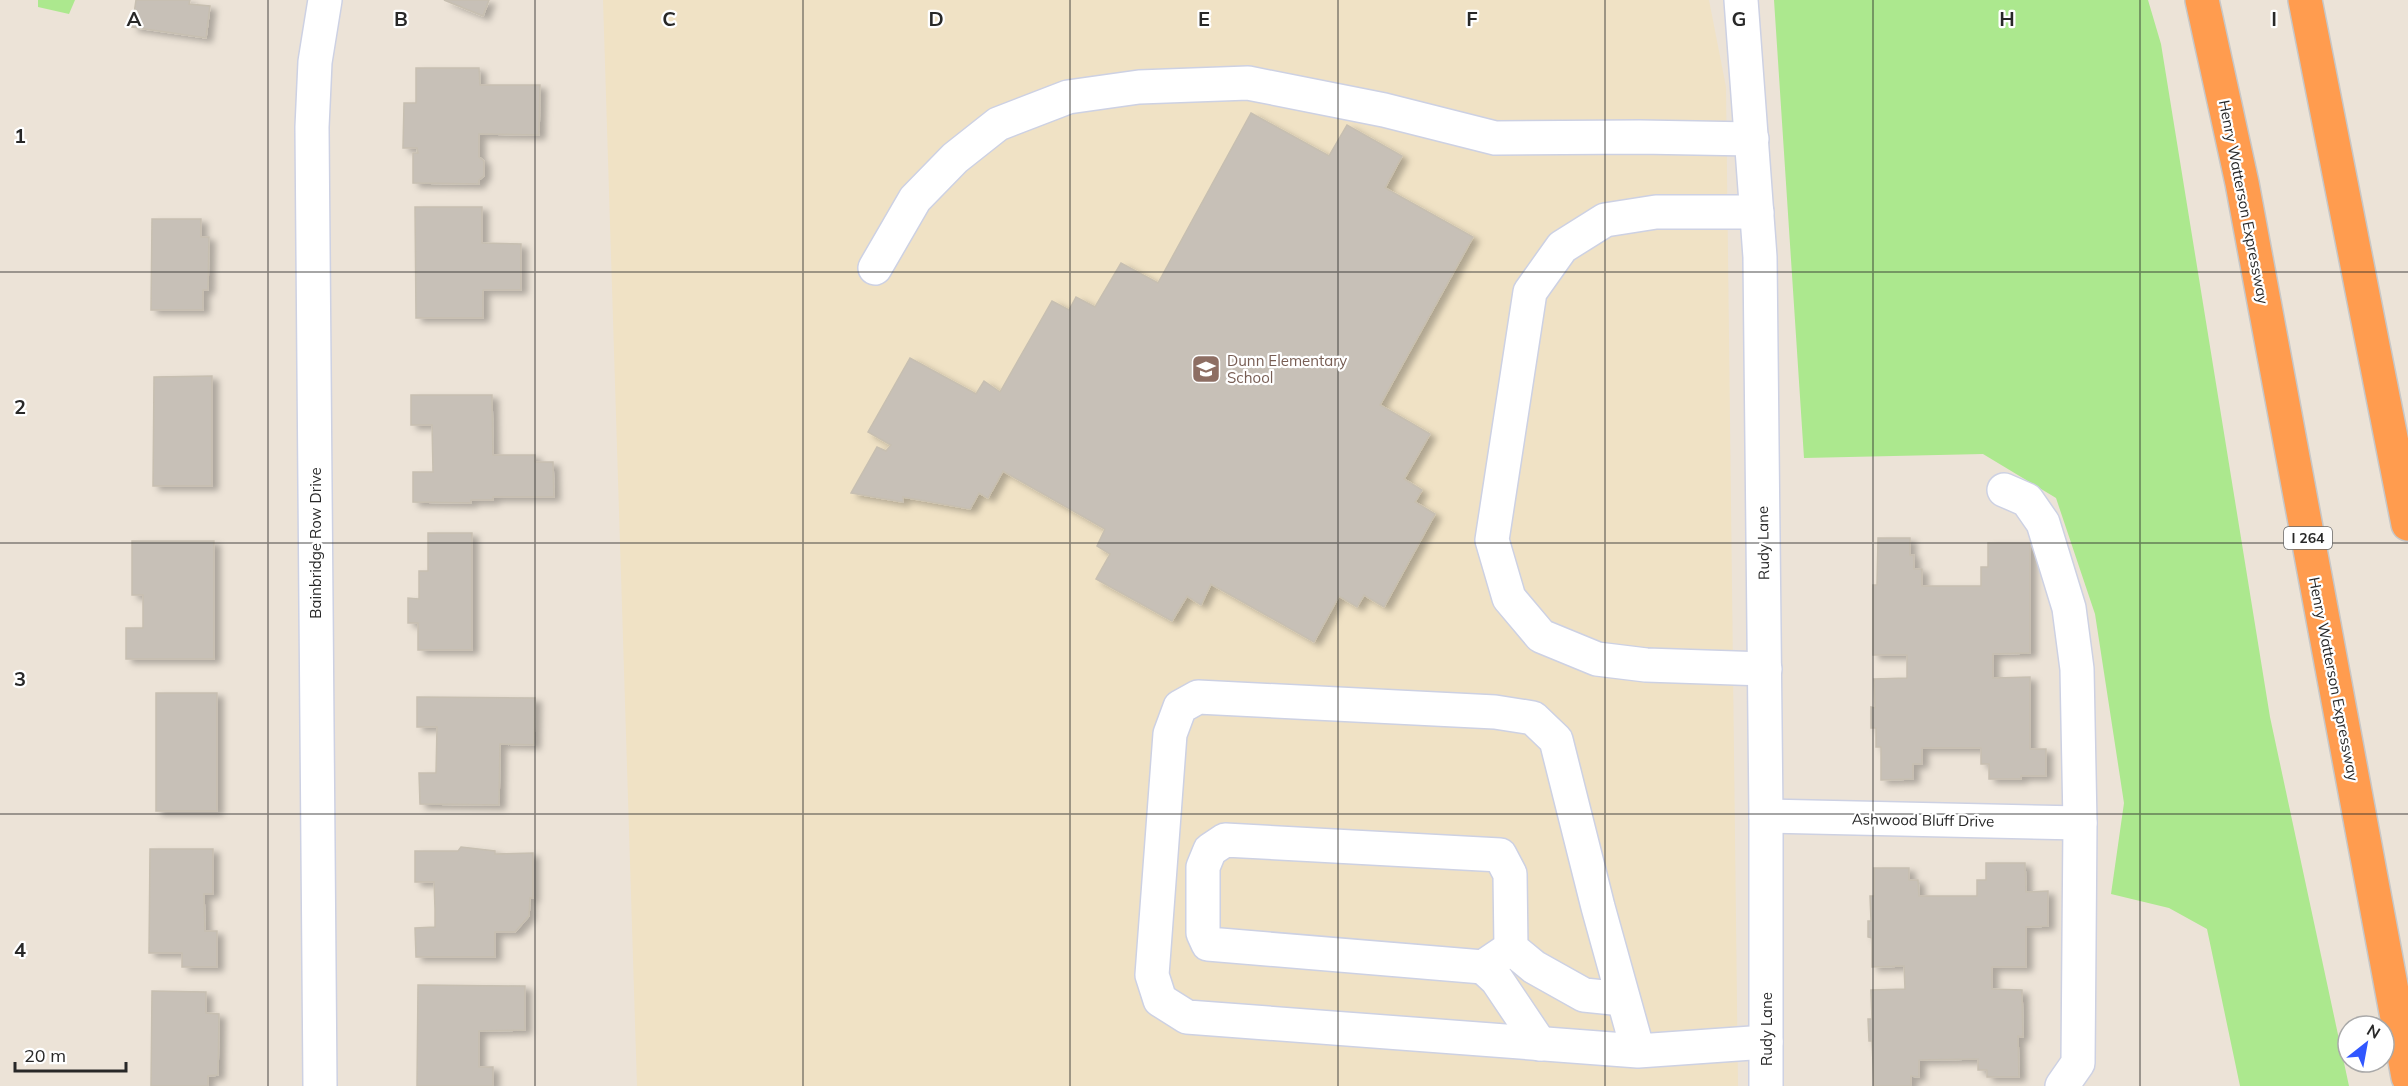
<svg xmlns="http://www.w3.org/2000/svg" width="2408" height="1086" viewBox="0 0 2408 1086" font-family="Mulish,sans-serif">
	<style>
		.education { fill: #f0e2c5 }
		.green { fill: #ace88e }
		.building { fill: #c7c0b7; stroke: #c7bfb1; stroke-width: 1.5; filter: url(#shadow) }
		.lines { fill: none; stroke-linecap: round; stroke-linejoin: round }
		.minor-casing { stroke: #cdd1e3; stroke-width: 36 }
		.highway-casing { stroke: #c7c7c7; stroke-width: 36 }
		.minor { stroke: #fff; stroke-width: 33 }
		.highway { stroke: #ff9c4f; stroke-width: 33 }
		.grid { fill: none; stroke: #282828; stroke-width: 1.5; stroke-opacity: 0.55 }
		.labels { text-anchor: middle; dominant-baseline: central; stroke-width: 4.5; stroke-linejoin: round; paint-order: stroke }
		.shield { fill: #fff; stroke: #686868; stroke-width: 1.5 }
		.shield-label { font-size: 14px; font-weight: bold; fill: #282828 }
		.street-label { font-size: 15px; fill: #282828; stroke: #fff }
		.education-label { font-size: 15px; fill: #785e54; stroke: #fff; text-anchor: start }
		.grid-label { font-size: 20px; text-anchor: middle; font-weight: bold; fill: #282828; stroke: #fff; stroke-width: 4.5; stroke-linejoin: round; paint-order: stroke }
	</style>
	<defs>
		<filter id="shadow"><feDropShadow dx="6" dy="4" stdDeviation="3" flood-color="#0004"/></filter>
	</defs>
	<rect width="100%" height="100%" fill="#ece3d7"/>
	<path class="education" d="M603 0H1709L1726 87 1738 1086H637Z"/>
	<g class="green">
		<path d="M38 0H75L69 14 38 7Z"/>
		<path d="M1774 0H2148L2161 44 2270 717 2349 1086H2240L2207 929 2169 908 2111 894 2124 803 2095 614 2056 498 1983 454 1804 458Z"/>
	</g>
	<g class="building">
		<path d="M136 0H190L189 4 210 6 206 38 132 27Z"/>
		<path d="M444 0H489L483 16Z"/>
		<path d="M416 68H479L480 85H540L539 135 479 134V157L484 161V176L479 180V184L413 183V153H418L417 148H403L404 103H416Z"/>
		<path d="M1251 113 1329 156 1347 125 1402 156 1385 188 1473 237 1380 405 1430 434 1404 479 1422 490 1415 502 1435 514 1384 607 1364 595 1357 607 1339 596 1314 642 1211 584 1201 605 1187 596 1172 621 1096 579 1110 554 1097 546 1105 529 1003 471 988 498 979 493 970 509 903 497V502L851 493 877 447 886 451 891 445 868 432 910 358 976 394 984 381 1000 392 1052 301 1069 310 1076 297 1095 307 1121 263 1158 283Z"/>
		<path d="M415 207H482V243L521 244V290H483V318H416Z"/>
		<path d="M152 219H201V237H209L208 290H203V310H151Z"/>
		<path d="M212 376V486H153L154 377Z"/>
		<path d="M411 395H492L493 455H535V462H553L554 497H493V500H471V503L413 502V472H433L432 425H411Z"/>
		<path d="M428 533H472V650H418V623H408V598L419 599V571H428Z"/>
		<path d="M1878 538H1910V555H1914V569H1922V586H1981V567H1988V543H2030V653L1993 654V678L2030 677V749H2046V776H2021V779H1989V764H1981V748H1922V764H1913V779L1881 780V747H1876V728H1871V707L1875 708 1874 679 1907 678V655H1873V585H1877Z"/>
		<path d="M132 541H214V659H126V628H143V595H132Z"/>
		<rect x="156" y="693" width="61" height="118"/>
		<path d="M417 697 535 698 534 745 500 744 499 805 420 804 419 773H436L437 727H417Z"/>
		<path d="M461 847 495 851V854L533 853V898H530L529 916 515 932H495V957H416L415 928 435 927V909L434 882H415V851H458Z"/>
		<path d="M150 849H213V894H204L205 931H217V967H182V953H149Z"/>
		<path d="M1986 863H2025L2026 892 2048 891V926L2026 927V967H1992V989L2022 990 2023 1037 2018 1036 2019 1077H1987V1070H1978V1059L1919 1060V1077L1911 1076V1086H1874L1872 1041H1869L1868 1019H1872L1871 990 1905 989 1904 966 1872 967V938L1868 937V921H1871L1870 896H1874V868H1909V880H1918L1919 896H1977V880H1986Z"/>
		<path d="M418 985 525 986V1030L479 1031V1067H493V1086H417Z"/>
		<path d="M152 991 206 992V1013L219 1014V1017L218 1075 208 1076V1086H151Z"/>
	</g>
	<g class="lines">
		<g class="minor-casing">
			<g id="minor">
				<path d="M1741 0 1760 257 1766 816V1086"/>
				<path d="M1757 212H1656L1605 220 1562 247 1530 292 1492 540 1509 598 1541 636 1597 659 1646 665 1765 669"/>
				<path d="M875 268 915 199 955 158 998 124 1068 97 1139 87 1248 83 1384 110 1495 138 1640 137 1752 139"/>
				<path d="M2004 490 2027 500 2043 523 2069 608 2077 669 2080 823 2078 1063 2062 1086"/>
				<path d="M1766 816 2080 823"/>
				<path d="M1511 948 1483 967 1208 944 1203 933V867L1210 850 1225 840 1500 855 1510 874 1511 948 1534 967 1584 995 1623 999"/>
				<path d="M1483 967 1497 980 1540 1044"/>
				<path d="M1638 1051 1598 907 1556 740 1533 718 1495 712 1198 697 1180 707 1170 734 1152 975 1160 1000 1187 1017 1638 1051 1766 1042"/>
				<path d="M320 1086 312 127 315 62 325 0"/>
			</g>
		</g>
		<g class="highway-casing">
			<g id="highway">
				<path d="M2202 0 2242 183 2408 1077"/>
				<path d="M2305 0 2408 524"/>
			</g>
		</g>
		<use href="#minor" class="minor"/>
		<use href="#highway" class="highway"/>
	</g>
	<path class="grid" d="M268 0V1086M535 0V1086M803 0V1086M1070 0V1086M1338 0V1086M1605 0V1086M1873 0V1086M2140 0V1086M0 272H2408M0 543H2408M0 814H2408"/>
	<defs>
		<g id="school-square" transform="scale(1.5)"><rect x="-9" y="-9" width="18" height="18" rx="4" fill="#8d6e63" stroke="#fff"/><path d="M0-5L7-2L0 1L-7-2ZM-4 1L0 2.5L4 1V4Q0 6-4 4Z" fill="#fff"/></g>
	</defs>
	<g fill-rule="evenodd">
		<use href="#school-square" x="1206" y="369"/>
	</g>
	<g class="labels">
		<rect class="shield" x="2284" y="527" width="48" height="22" rx="4.5"/>
		<g class="shield-label">
			<text x="2308" y="538">I 264</text>
		</g>
		<g class="street-label">
			<text transform="translate(2244 202) rotate(79)">Henry Watterson Expressway</text>
			<text transform="translate(315 543) rotate(-90)">Bainbridge Row Drive</text>
			<text transform="translate(1763 543) rotate(-91)">Rudy Lane</text>
			<text transform="translate(2334 679) rotate(79)">Henry Watterson Expressway</text>
			<text transform="translate(1923 820) rotate(1)">Ashwood Bluff Drive</text>
			<text transform="translate(1766 1029) rotate(-90)">Rudy Lane</text>
		</g>
		<g class="education-label">
			<text x="1227" y="360">Dunn Elementary<tspan x="1227" dy="17">School</tspan></text>
		</g>
	</g>
	<g class="grid-label">
		<text x="134" y="26">A</text>
		<text x="401" y="26">B</text>
		<text x="669" y="26">C</text>
		<text x="936" y="26">D</text>
		<text x="1204" y="26">E</text>
		<text x="1472" y="26">F</text>
		<text x="1739" y="26">G</text>
		<text x="2007" y="26">H</text>
		<text x="2274" y="26">I</text>
		<text x="20" y="143">1</text>
		<text x="20" y="414">2</text>
		<text x="20" y="686">3</text>
		<text x="20" y="957">4</text>
	</g>
	<g transform="translate(2366 1044) rotate(31)"><circle r="28" fill="#ffffff" stroke="#a9a9a9" stroke-width="1.5"/>
	<path d="M0-4.5L10 22L0 15L-10 22Z" fill="#3157ff"/>
	<text y="-9" font-size="16" font-weight="bold" text-anchor="middle" fill="#282828">N</text>
	</g>
	<path d="M15 1062v9h111v-9" fill="none" stroke="#282828" stroke-width="3"/>
	<text x="24" y="1062" font-size="18" fill="#282828" stroke="#ffffff" stroke-width="4.5" paint-order="stroke">20 m</text>
</svg>
